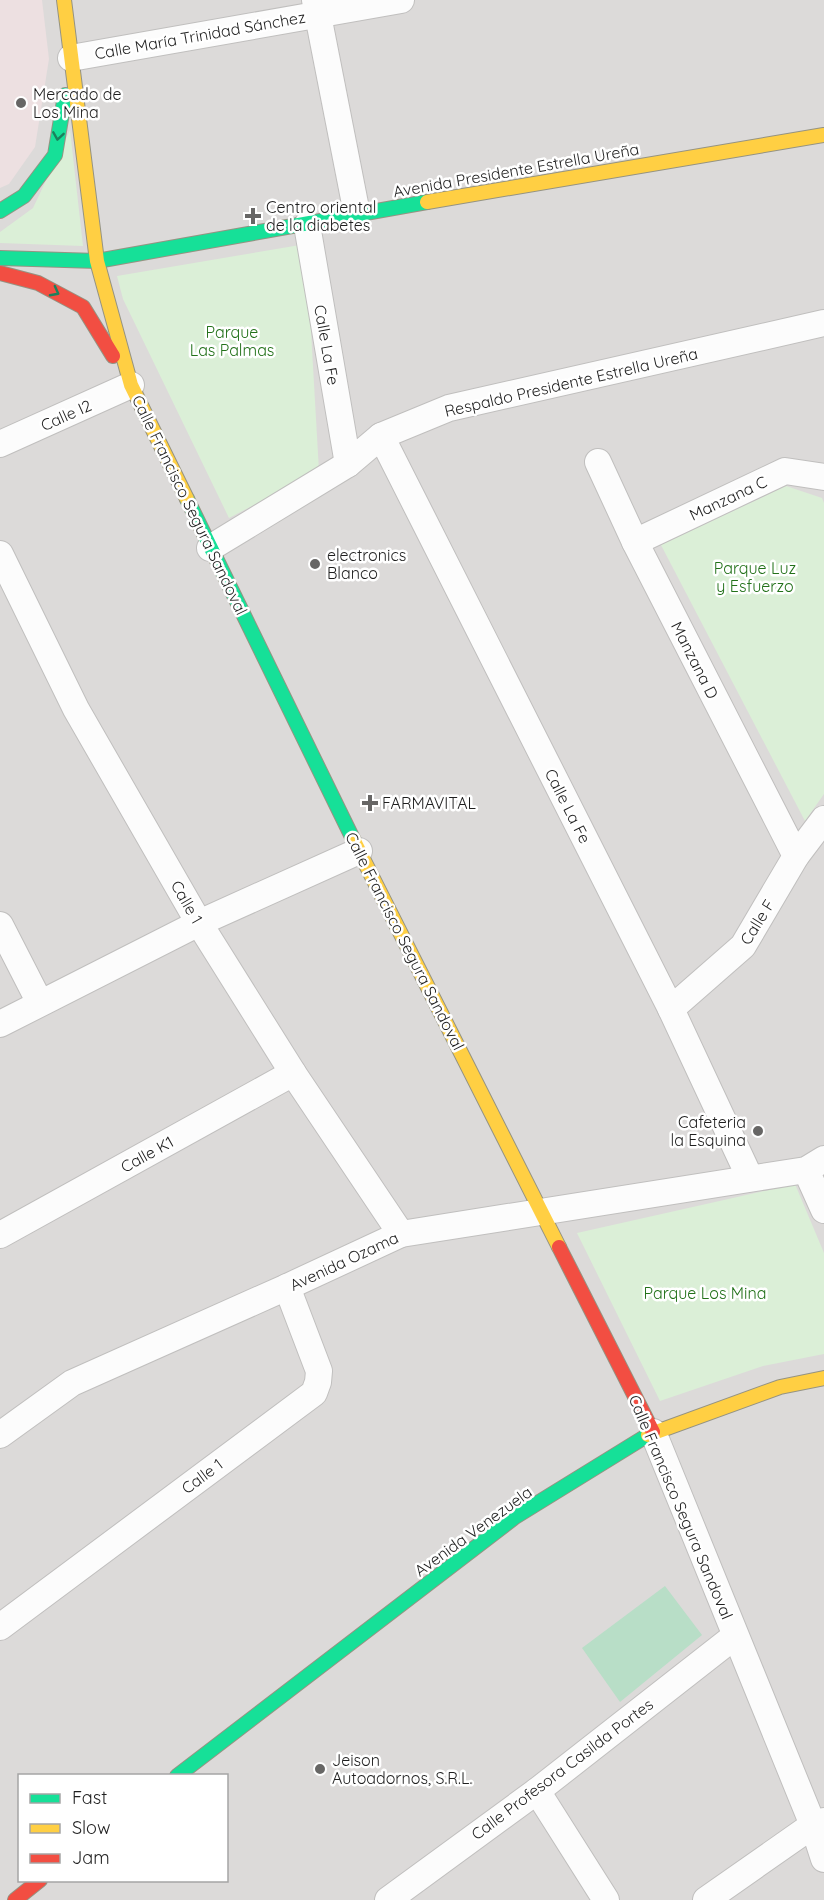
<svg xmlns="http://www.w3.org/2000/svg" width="824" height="1900" viewBox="0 0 824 1900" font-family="Quicksand,sans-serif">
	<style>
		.residential { fill: #dcdad9; fill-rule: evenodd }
		.commercial { fill: #ede0e1 }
		.park { fill: #dbefd7 }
		.pitch { fill: #b8dec7 }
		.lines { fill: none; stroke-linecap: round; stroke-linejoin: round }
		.street-casing { stroke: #c0bfbe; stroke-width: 28 }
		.fast-casing { stroke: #959382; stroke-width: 16 }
		.slow-casing { stroke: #959382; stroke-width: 16 }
		.jam-casing { stroke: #959382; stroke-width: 16 }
		.street { stroke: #fcfcfc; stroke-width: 26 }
		.fast { stroke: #16e098; stroke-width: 14 }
		.slow { stroke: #ffcf43; stroke-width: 14 }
		.jam { stroke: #f24e42; stroke-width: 14 }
		.oneway { stroke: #1a805c }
		.poi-dot { fill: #676665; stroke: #fff; stroke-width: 2 }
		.labels { text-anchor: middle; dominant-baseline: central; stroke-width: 5; stroke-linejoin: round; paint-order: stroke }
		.street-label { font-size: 16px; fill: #1f1f1f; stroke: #fff }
		.poi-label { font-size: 16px; fill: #1f1f1f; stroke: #fff; text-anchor: start }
		.park-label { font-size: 16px; fill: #227119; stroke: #fff }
	</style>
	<rect width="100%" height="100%" fill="#eceae8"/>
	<path class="residential" d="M0 0H824V1900H0ZM20 1776H226V1880H20Z"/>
	<path class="commercial" d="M0 0H42L49 59 35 147 9 184 0 188Z"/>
	<g class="park">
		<path d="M70 130 83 246 0 243V232L33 208Z"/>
		<path d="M306 244 319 471 229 518 123 299 117 276Z"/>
		<path d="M786 486 822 498 824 503V794L805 821 661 545Z"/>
		<path d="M795 1184 824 1253V1354L763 1366 660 1401 577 1233Z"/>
	</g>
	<path class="pitch" d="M665 1586 702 1635 620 1702 582 1648Z"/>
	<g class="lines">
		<g class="street-casing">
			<g id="street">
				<path d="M315 0 357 214"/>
				<path d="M71 58 401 0"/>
				<path d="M307 225 348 464"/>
				<path d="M381 436 671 1009 750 1178"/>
				<path d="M0 444 131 385"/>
				<path d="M598 462 635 542 796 856"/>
				<path d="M635 542 785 471 824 477"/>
				<path d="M210 548 348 464 381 436 449 408 824 323"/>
				<path d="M0 554 76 709 199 923 293 1073 401 1234"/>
				<path d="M0 925 40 1003"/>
				<path d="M671 1009 743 946 796 856 824 819"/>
				<path d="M0 1024 199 923 359 851"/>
				<path d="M806 1170 824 1210"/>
				<path d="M0 1235 293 1073"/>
				<path d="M653 1432 813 1825 824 1859"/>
				<path d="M0 1435 72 1383 287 1287 401 1234 806 1170 824 1159"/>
				<path d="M0 1627 314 1393 318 1382 319 1371 287 1287"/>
				<path d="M537 1791 606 1900"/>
				<path d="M388 1900 537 1791 735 1636"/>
				<path d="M706 1900 813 1825 824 1821"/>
			</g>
		</g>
		<g class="fast-casing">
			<g id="fast">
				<path d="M0 211 24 196 55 155 65 95"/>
				<path d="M0 258 97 261 427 202"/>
				<path d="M187 499 353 839"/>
				<path d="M177 1776 515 1517 648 1435"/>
			</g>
		</g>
		<g class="slow-casing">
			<g id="slow">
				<path d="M64 0 97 261 131 385 187 499"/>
				<path d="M427 202 824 135"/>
				<path d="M353 839 559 1247"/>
				<path d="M648 1435 780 1387 824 1378"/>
			</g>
		</g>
		<g class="jam-casing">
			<g id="jam">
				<path d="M0 273 38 283 83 307 113 356"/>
				<path d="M559 1247 653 1432"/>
				<path d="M15 1900 40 1880"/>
			</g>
		</g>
		<use href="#street" class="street"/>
		<use href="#fast" class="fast"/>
		<use href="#slow" class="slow"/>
		<use href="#jam" class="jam"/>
	</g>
	<defs><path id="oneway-chevron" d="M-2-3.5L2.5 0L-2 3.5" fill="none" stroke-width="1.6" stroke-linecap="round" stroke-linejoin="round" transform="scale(1.5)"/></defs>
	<g class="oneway">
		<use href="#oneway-chevron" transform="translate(58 136) rotate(99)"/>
		<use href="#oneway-chevron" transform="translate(55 292) rotate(28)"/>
	</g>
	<g class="poi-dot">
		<circle cx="21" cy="103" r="6"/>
		<path d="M250 207h6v6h6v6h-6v6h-6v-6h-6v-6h6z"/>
		<circle cx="315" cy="564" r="6"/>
		<path d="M367 794h6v6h6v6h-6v6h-6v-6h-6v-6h6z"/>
		<circle cx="758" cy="1131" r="6"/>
		<circle cx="320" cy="1769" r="6"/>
	</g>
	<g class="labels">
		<g class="street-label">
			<text transform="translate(200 35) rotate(-10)">Calle María Trinidad Sánchez</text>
			<text transform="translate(516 170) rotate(-10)">Avenida Presidente Estrella Ureña</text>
			<text transform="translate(327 345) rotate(80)">Calle La Fe</text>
			<text transform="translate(571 382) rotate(-13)">Respaldo Presidente Estrella Ureña</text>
			<text transform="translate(66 415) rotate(-24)">Calle I2</text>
			<text transform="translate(728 498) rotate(-25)">Manzana C</text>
			<text transform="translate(190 505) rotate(64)">Calle Francisco Segura Sandoval</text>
			<text transform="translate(695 660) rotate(63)">Manzana D</text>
			<text transform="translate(568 806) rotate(63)">Calle La Fe</text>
			<text transform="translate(187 902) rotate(60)">Calle 1</text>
			<text transform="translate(757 922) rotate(-58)">Calle F</text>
			<text transform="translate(405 941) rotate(63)">Calle Francisco Segura Sandoval</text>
			<text transform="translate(147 1154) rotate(-29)">Calle K1</text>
			<text transform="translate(344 1261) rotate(-25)">Avenida Ozama</text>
			<text transform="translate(202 1476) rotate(-37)">Calle 1</text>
			<text transform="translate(681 1507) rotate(67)">Calle Francisco Segura Sandoval</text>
			<text transform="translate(473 1531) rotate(-36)">Avenida Venezuela</text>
			<text transform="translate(562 1769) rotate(-37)">Calle Profesora Casilda Portes</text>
		</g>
		<g class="poi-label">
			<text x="33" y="94">Mercado de<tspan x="33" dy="18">Los Mina</tspan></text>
			<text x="266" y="207">Centro oriental<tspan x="266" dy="18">de la diabetes</tspan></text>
			<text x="327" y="555">electronics<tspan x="327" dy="18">Blanco</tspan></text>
			<text x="382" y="803">FARMAVITAL</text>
			<text x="746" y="1122" text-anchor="end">Cafeteria<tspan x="746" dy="18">la Esquina</tspan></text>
			<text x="332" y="1760">Jeison<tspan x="332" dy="18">Autoadornos, S.R.L.</tspan></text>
		</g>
		<g class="park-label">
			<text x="232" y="332">Parque<tspan x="232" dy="18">Las Palmas</tspan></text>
			<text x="755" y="568">Parque Luz<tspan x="755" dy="18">y Esfuerzo</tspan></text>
			<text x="705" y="1293">Parque Los Mina</text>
		</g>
	</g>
	<rect x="18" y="1774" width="210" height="108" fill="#ffffff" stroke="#a5a5a5" stroke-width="1.5"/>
	<rect x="30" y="1794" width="30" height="9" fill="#16e098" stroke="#a5a5a5" stroke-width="1.5"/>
	<text x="72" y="1804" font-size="18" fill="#1f1f1f">Fast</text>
	<rect x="30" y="1824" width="30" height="9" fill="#ffcf43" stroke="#a5a5a5" stroke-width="1.5"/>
	<text x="72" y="1834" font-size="18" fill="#1f1f1f">Slow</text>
	<rect x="30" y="1854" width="30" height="9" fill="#f24e42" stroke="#a5a5a5" stroke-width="1.5"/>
	<text x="72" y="1864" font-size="18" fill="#1f1f1f">Jam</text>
</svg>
